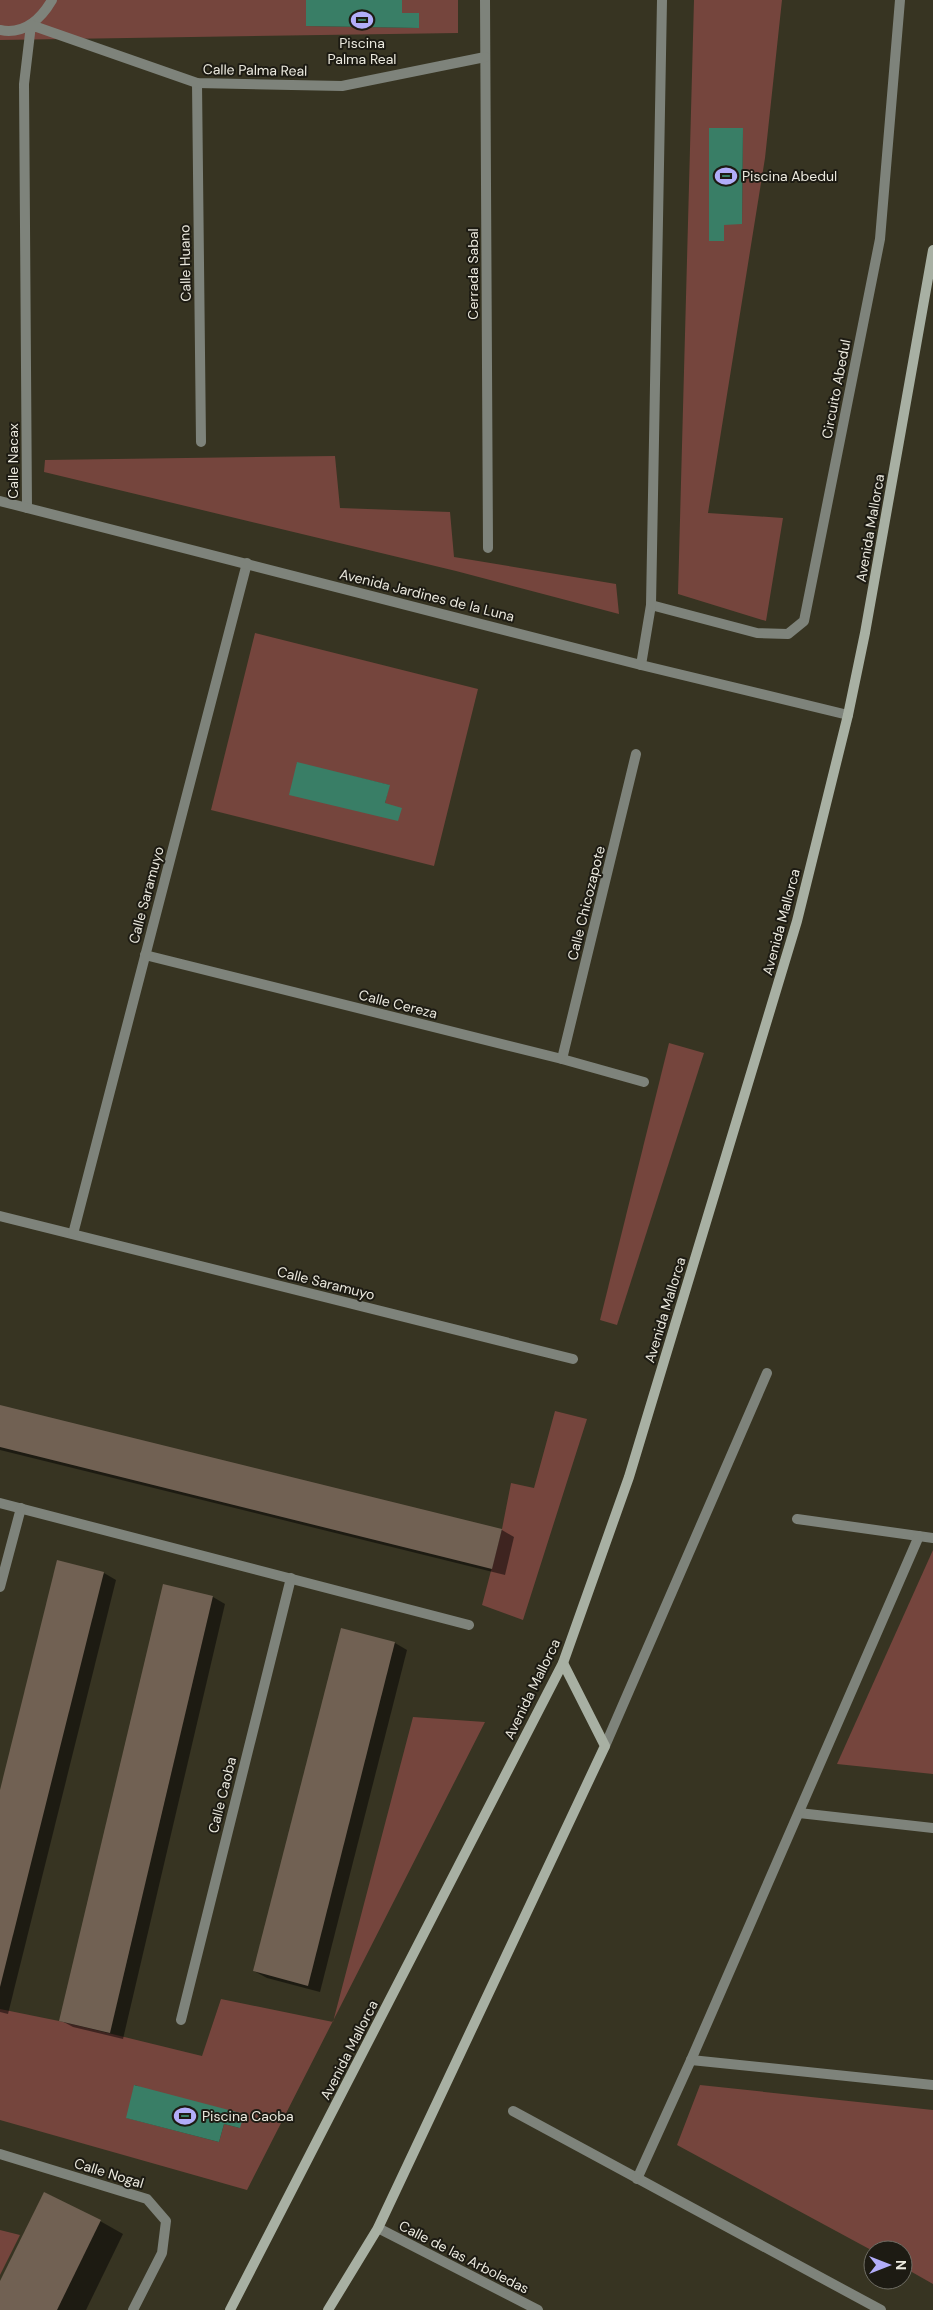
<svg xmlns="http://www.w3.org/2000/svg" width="933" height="2310" viewBox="0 0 933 2310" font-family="'DM Sans',sans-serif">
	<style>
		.green { fill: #75453d; fill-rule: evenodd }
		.water { fill: #397e66 }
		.shadow { fill: #0007 }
		.building { fill: #716153 }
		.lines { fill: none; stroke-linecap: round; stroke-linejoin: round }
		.minor { stroke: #7e837b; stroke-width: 10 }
		.tertiary { stroke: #7e837b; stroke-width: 10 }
		.secondary { stroke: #a8b0a3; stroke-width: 10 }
		.labels { text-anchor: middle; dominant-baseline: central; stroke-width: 4; stroke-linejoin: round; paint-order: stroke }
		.poi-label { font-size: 14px; fill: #ebe9de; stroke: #1d1b13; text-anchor: start }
		.street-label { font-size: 14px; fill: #ebe9de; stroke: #1d1b13 }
	</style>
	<rect width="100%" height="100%" fill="#373422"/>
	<g class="green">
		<path d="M0 0H306V26L418 28 402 13V0H458V33L0 40Z"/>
		<path d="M694 0H782L765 158 708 513 783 518 766 621 678 594ZM710 128H743L742 224H724Z"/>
		<path d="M335 456 340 508 450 512 454 557 616 584 619 614 456 571 44 472 45 460Z"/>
		<path d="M255 633 478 689 434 866 211 810ZM296 763 389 785 385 803Z"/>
		<path d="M669 1043 704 1053 617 1325 600 1320Z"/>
		<path d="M555 1411 587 1419 523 1620 482 1605 502 1529 511 1483 534 1488Z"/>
		<path d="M933 1550V1774L837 1764Z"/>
		<path d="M413 1717 485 1722 247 2190 0 2120V2009L59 2021 202 2056 221 1999 333 2022ZM135 2085 240 2128 224 2124 219 2142 127 2118Z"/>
		<path d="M700 2085 933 2110V2284L903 2267V2250L873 2251 677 2145Z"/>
		<path d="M0 2230 20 2235 0 2275Z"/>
	</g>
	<g class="water">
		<path d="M306 0H402V13H419V28L306 26Z"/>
		<path d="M709 128H743L742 224 724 225V241H709Z"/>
		<path d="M297 762 390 785 385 803 402 808 398 821 289 795Z"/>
		<path d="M134 2085 244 2114 240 2128 224 2124 219 2142 126 2118Z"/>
	</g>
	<g class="shadow">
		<path d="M0 1406 502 1530 514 1537 505 1575 0 1450Z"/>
		<path d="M104 1573 116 1580 8 2014 0 2012V1795Z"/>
		<path d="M164 1585 213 1597 225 1604 123 2039 73 2027 60 2020Z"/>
		<path d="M342 1630 395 1643 407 1650 320 1992 267 1978 254 1971Z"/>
		<path d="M100 2221 123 2234 86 2310H0V2284Z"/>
	</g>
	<g class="building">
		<path d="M0 1405 502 1529 492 1569 0 1447Z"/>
		<path d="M57 1560 104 1572 0 1987V1790Z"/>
		<path d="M163 1584 213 1596 110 2033 59 2021Z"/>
		<path d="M341 1628 395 1642 308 1986 253 1971Z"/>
		<path d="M44 2192 101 2220 57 2310H0V2281Z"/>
	</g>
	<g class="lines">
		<g class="minor">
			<path d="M485 0 488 548"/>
			<path d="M0 30C24 35 41 19 52 0"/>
			<path d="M197 83 201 442"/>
			<path d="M27 508 24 84 31 25 197 83 342 86 485 57"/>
			<path d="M651 605 757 633 788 634 804 621 880 239 900 0"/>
			<path d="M641 665 651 605 662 0"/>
			<path d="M145 955 562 1059 644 1082"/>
			<path d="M562 1059 636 754"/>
			<path d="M0 1216 573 1359"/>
			<path d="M73 1234 247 563"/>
			<path d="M0 1503 469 1625"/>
			<path d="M797 1519 933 1538"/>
			<path d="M0 1587 21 1508"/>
			<path d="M605 1746 767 1373"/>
			<path d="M799 1813 933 1828"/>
			<path d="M181 2020 291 1578"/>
			<path d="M691 2060 933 2085"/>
			<path d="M513 2111 881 2310"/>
			<path d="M0 2154 147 2199 166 2221 162 2253 133 2310"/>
			<path d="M637 2179 691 2060 919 1536"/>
		</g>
		<g class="tertiary">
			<path d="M0 501 641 665 848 715"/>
			<path d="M378 2228 538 2310"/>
		</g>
		<g class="secondary">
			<path d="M230 2310 563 1663 629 1477 797 921 848 715 865 633 933 250"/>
			<path d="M328 2310 378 2228 605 1746 563 1663"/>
		</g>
	</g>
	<defs>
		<g id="stadium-bare" transform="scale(1.725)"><path d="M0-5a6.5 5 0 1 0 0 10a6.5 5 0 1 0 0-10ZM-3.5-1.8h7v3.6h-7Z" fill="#b2adf9" stroke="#1d1b13" stroke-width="2.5" paint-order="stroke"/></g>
	</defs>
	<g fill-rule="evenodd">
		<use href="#stadium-bare" x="362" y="20"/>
		<use href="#stadium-bare" x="726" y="176"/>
		<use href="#stadium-bare" x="185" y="2116"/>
	</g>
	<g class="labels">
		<g class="poi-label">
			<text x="362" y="43" text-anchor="middle">Piscina<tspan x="362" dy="16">Palma Real</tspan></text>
			<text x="742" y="176">Piscina Abedul</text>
			<text x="202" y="2116">Piscina Caoba</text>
		</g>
		<g class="street-label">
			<text transform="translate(255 70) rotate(1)">Calle Palma Real</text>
			<text transform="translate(185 263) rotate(-91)">Calle Huano</text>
			<text transform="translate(473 274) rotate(-90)">Cerrada Sabal</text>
			<text transform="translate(836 389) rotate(-79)">Circuito Abedul</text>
			<text transform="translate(13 461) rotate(-90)">Calle Nacax</text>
			<text transform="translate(870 528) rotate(-80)">Avenida Mallorca</text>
			<text transform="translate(427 595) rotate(14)">Avenida Jardines de la Luna</text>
			<text transform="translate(146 895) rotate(-75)">Calle Saramuyo</text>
			<text transform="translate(586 903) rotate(-76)">Calle Chicozapote</text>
			<text transform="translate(781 922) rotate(-75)">Avenida Mallorca</text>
			<text transform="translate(398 1004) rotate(14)">Calle Cereza</text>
			<text transform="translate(326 1283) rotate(14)">Calle Saramuyo</text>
			<text transform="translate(665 1310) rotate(-73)">Avenida Mallorca</text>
			<text transform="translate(532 1689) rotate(-64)">Avenida Mallorca</text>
			<text transform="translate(222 1795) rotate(-76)">Calle Caoba</text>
			<text transform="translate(349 2050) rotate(-63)">Avenida Mallorca</text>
			<text transform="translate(109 2173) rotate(17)">Calle Nogal</text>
			<text transform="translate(464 2257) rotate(27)">Calle de las Arboledas</text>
		</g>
	</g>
	<g transform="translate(888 2265) rotate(90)"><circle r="24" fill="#1d1b13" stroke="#6f6d64"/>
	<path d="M0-4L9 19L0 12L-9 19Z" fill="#b2adf9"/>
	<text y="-8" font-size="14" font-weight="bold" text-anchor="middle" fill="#ebe9de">N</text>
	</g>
</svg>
